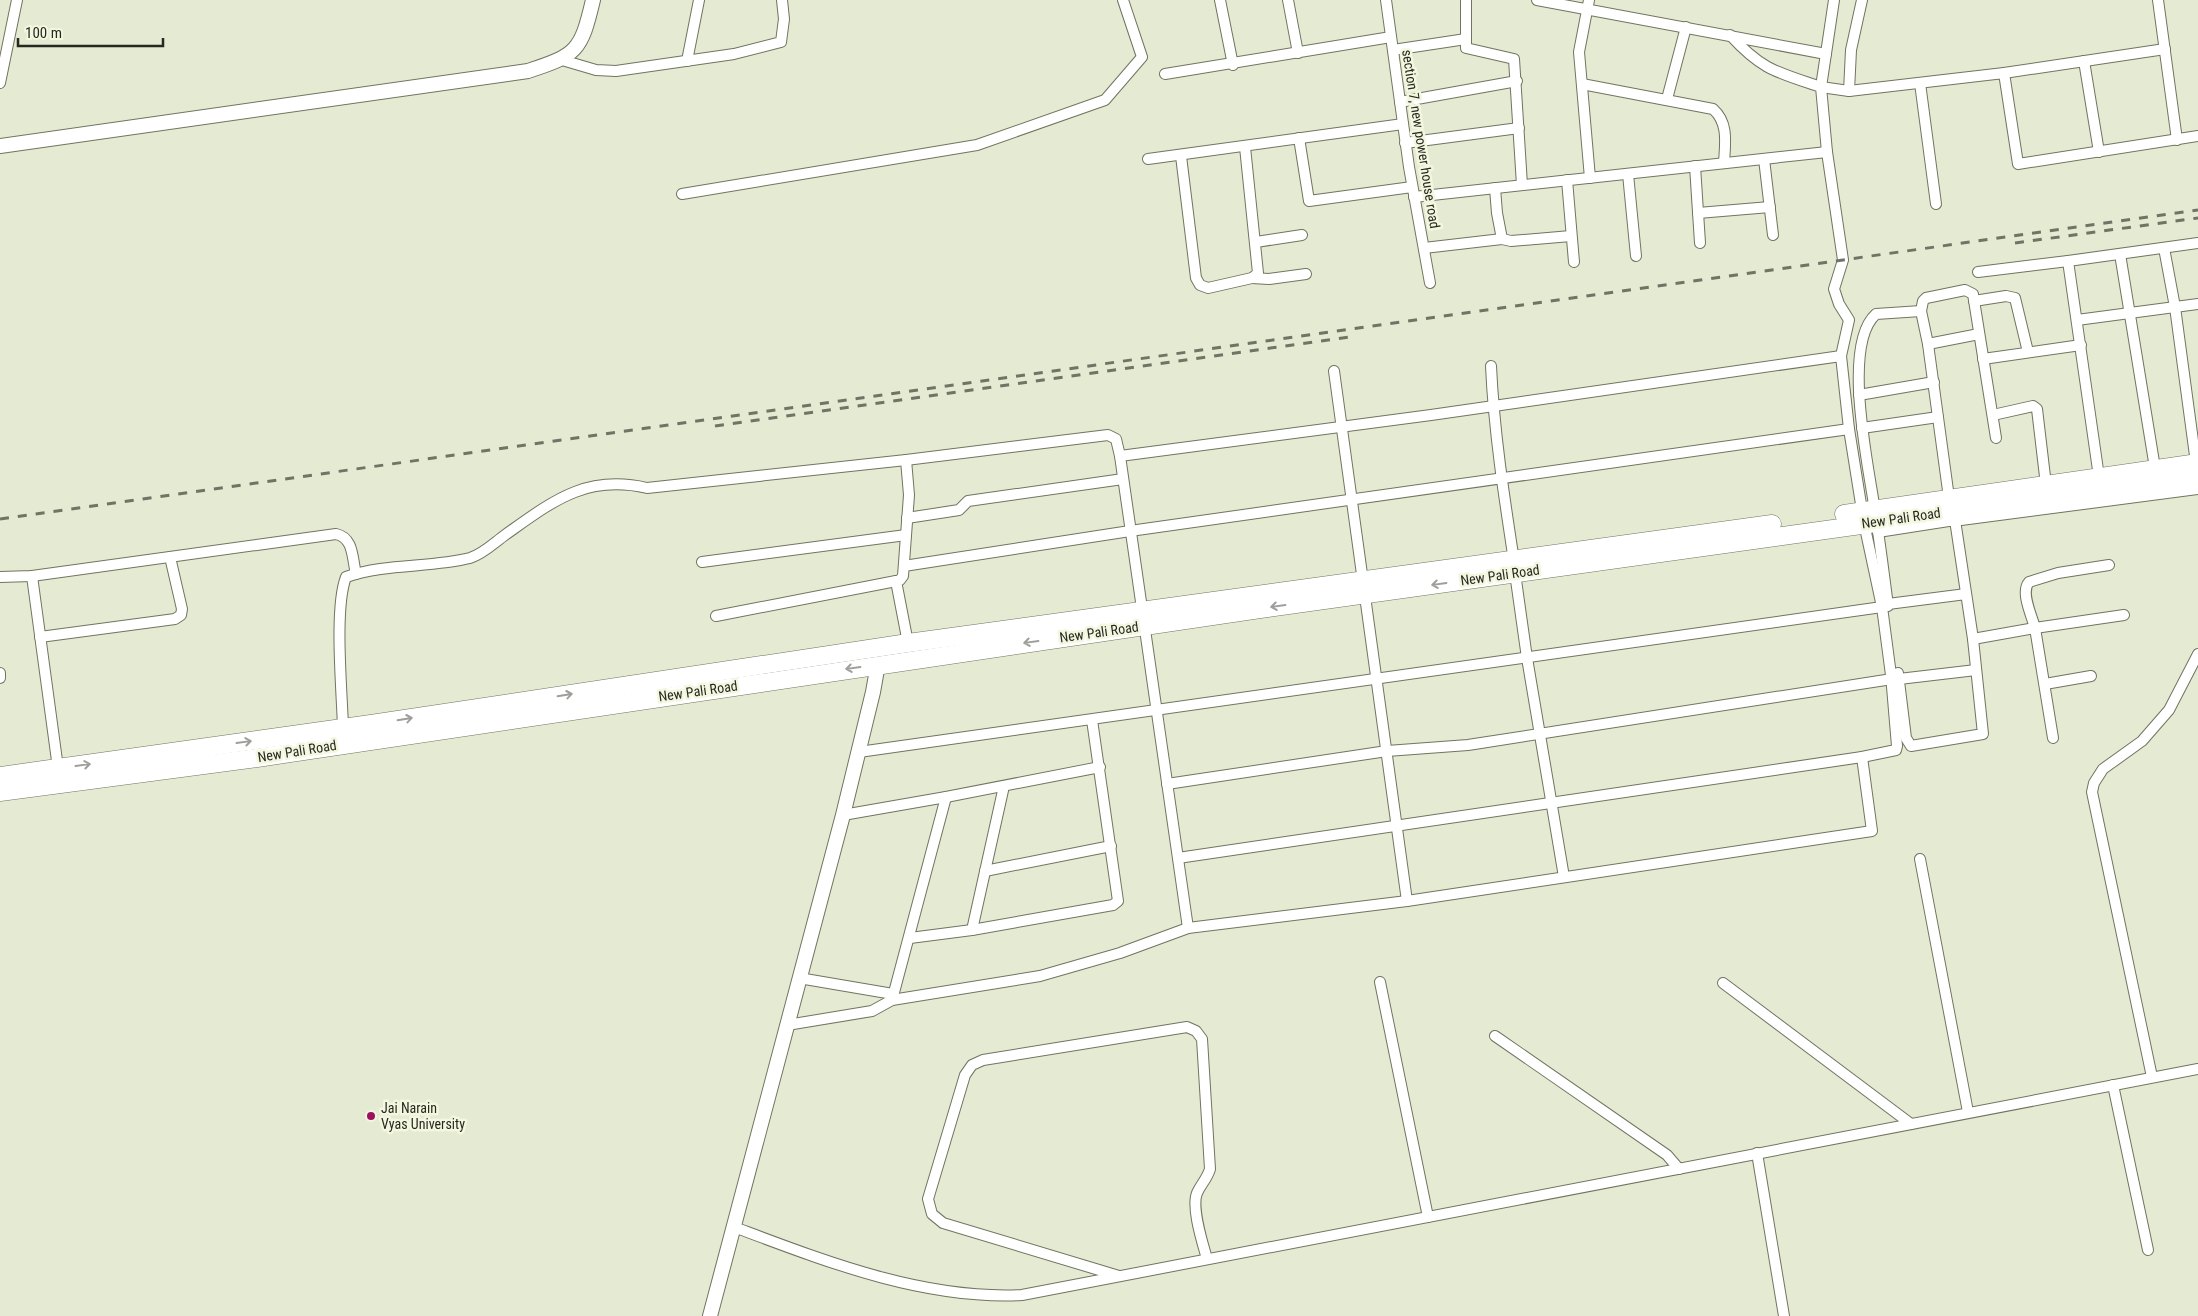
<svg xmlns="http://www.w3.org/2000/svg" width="2198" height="1316" viewBox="0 0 2198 1316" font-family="'Roboto Condensed',sans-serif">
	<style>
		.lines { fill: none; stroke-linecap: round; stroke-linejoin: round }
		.street-casing { stroke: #707460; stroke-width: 12 }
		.secondary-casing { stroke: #707460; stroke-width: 16 }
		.highway-casing { stroke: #707460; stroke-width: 19 }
		.street { stroke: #fff; stroke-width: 10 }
		.secondary { stroke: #fff; stroke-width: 14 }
		.highway { stroke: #fff; stroke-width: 18 }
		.rail { stroke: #707465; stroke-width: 3; stroke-dasharray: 9 9; stroke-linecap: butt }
		.oneway { stroke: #9e9f9b }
		.poi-dot { fill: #9c105e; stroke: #f3f7e0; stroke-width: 2 }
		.labels { text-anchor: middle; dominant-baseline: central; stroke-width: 5; stroke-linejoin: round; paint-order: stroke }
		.street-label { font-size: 14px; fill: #272920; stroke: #f3f7e0 }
		.poi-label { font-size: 14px; fill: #272920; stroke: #f3f7e0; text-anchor: start }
	</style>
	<rect width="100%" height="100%" fill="#e5ead3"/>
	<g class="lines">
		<g class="street-casing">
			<g id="street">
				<path d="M1220 0 1233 65"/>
				<path d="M1288 0 1298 53"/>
				<path d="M1386 0 1409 167 1430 283"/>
				<path d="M1466 0V48L1514 59 1522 185"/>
				<path d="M1537 0 1826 54"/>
				<path d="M1589 0 1579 52 1590 178"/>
				<path d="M1834 0 1821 87 1849 91 2004 73 2018 164 2198 136"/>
				<path d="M2158 0 2177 140"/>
				<path d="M1393 50 1466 39"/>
				<path d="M562 60 596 70 616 71 734 54 781 42 784 19 782 0"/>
				<path d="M687 61 699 0"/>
				<path d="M2084 61 2099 152"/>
				<path d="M2004 73 2165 49"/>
				<path d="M1165 74 1391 37"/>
				<path d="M0 83 17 0"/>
				<path d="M1920 83 1936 204"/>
				<path d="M1582 84 1713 109C1729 123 1725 144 1724 163"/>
				<path d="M1849 91 1851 50 1862 0"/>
				<path d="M1667 99 1686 27"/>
				<path d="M1400 102 1517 81"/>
				<path d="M1299 138 1309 201 1412 187"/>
				<path d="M1405 143 1519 128"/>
				<path d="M1181 156 1196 278 1200 285 1208 288 1252 278 1258 273 1245 147"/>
				<path d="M1148 159 1403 124"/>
				<path d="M1764 159 1773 235"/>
				<path d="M1695 166 1700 243"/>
				<path d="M1628 174 1636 256"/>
				<path d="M1567 180 1574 262"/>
				<path d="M1495 188 1497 213 1502 239 1511 241 1571 236"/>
				<path d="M682 194 977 145 1105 100 1142 57 1123 0"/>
				<path d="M1414 197 1827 152"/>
				<path d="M1698 213 1770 207"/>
				<path d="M1256 242 1302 235"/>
				<path d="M1424 248 1502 239"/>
				<path d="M2164 248 2175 307 2196 463"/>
				<path d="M2120 254 2155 468"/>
				<path d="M1978 272 2068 261"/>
				<path d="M1252 278 1269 279 1306 274"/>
				<path d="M1974 301 2006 296 2015 298 2028 352"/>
				<path d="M2077 320 2198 304"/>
				<path d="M1928 344 1979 334"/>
				<path d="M1983 359 2081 345"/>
				<path d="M1491 366C1494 432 1504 496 1514 561"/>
				<path d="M1334 371 1407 901"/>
				<path d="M1859 395 1934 382"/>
				<path d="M1993 415 2033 406 2037 409 2046 485"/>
				<path d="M1862 428 1938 417"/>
				<path d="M906 460 909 495 903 576 900 580 896 581 908 643"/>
				<path d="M2099 477 2068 261 2198 243"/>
				<path d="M1949 498 1928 344 1921 311 1923 301 1926 298 1965 290 1973 294 1996 438"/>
				<path d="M907 518 959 510 968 501 1123 479"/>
				<path d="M1961 520 2198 489"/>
				<path d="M1878 532 1955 520 1973 639 1983 734 1911 746 1906 738 1898 673"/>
				<path d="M702 562 906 535"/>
				<path d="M2109 565 2058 573 2029 582C2020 592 2032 616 2035 628L2124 615"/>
				<path d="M904 566 1130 531 1849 429"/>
				<path d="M1515 573 1527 658 1564 877"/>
				<path d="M32 576 58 768"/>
				<path d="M0 577 32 576 336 534C354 538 352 558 356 574"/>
				<path d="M1888 604 1966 594"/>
				<path d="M1888 606C1884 575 1880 543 1875 511 1869 468 1841 345 1876 314L1921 311"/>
				<path d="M716 616 896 581"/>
				<path d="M40 637 175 619 181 615 182 609 170 557"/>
				<path d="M1973 639 2035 628 2053 738"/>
				<path d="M0 673V678"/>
				<path d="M1899 679 1976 670"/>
				<path d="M2045 684 2091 676"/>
				<path d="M343 728C342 691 334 608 346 577 386 563 430 568 470 558 483 554 494 543 505 535 553 501 586 474 647 488L906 460 1108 435 1116 439 1120 456"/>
				<path d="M859 752 1882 607"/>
				<path d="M1167 784 1387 751 1468 745 1892 679"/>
				<path d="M843 815 946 797 1100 767"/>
				<path d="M1178 858 1862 757 1896 750 1897 746 1891 675 1882 607 1864 523 1849 429 1841 356 1849 320 1839 304 1834 289 1843 260 1827 152 1821 87C1776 72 1762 70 1730 35"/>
				<path d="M1920 859 1968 1112"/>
				<path d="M985 871 1111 846"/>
				<path d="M1188 928 1120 456 1431 415 1841 356"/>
				<path d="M972 930 1004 786"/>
				<path d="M910 938 972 930 1113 905 1118 901 1092 720"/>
				<path d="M799 978 893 994"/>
				<path d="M1380 982 1428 1217"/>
				<path d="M1723 983 1911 1124"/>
				<path d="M892 1000 946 797"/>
				<path d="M787 1025 872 1011 892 1000 1040 976 1120 953 1188 928 1407 901 1872 831 1862 757"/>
				<path d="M1495 1036 1667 1155 1679 1169"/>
				<path d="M2152 1077 2092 792 2094 783 2103 769 2142 741 2169 710 2198 654"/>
				<path d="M2113 1085 2148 1250"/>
				<path d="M1757 1153 1784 1316"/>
				<path d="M734 1227C825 1261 923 1300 1022 1295L2198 1069"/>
				<path d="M1119 1276 943 1223 932 1214 928 1199 965 1075 972 1065 983 1060 1187 1027 1196 1031 1202 1039 1210 1169C1207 1179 1201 1184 1197 1193 1191 1208 1203 1244 1207 1259"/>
			</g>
		</g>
		<g class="secondary-casing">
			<g id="secondary">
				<path d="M0 146 528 71C577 55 581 51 593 0"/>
				<path d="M710 1316 843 815 873 692 878 664"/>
			</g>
		</g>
		<g class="highway-casing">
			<g id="highway">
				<path d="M1844 514 2198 463"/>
				<path d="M0 776 371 724 908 643 1772 524"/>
				<path d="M0 792 257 758 1260 609 2198 478"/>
			</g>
		</g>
		<use href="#street" class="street"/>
		<use href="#secondary" class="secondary"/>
		<use href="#highway" class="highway"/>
		<g class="rail">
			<path d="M2015 243 2198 218"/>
			<path d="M715 426 1356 336"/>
			<path d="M0 519 2198 210"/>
		</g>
	</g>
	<defs><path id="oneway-shaft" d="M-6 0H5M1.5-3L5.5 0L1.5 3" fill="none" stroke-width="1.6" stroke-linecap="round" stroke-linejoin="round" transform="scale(1.25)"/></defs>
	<g class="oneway">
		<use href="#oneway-shaft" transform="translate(1439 584) rotate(172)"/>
		<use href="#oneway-shaft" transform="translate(1278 606) rotate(172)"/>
		<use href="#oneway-shaft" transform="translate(1031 642) rotate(172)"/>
		<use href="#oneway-shaft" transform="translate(853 668) rotate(172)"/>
		<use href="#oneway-shaft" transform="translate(565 695) rotate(-9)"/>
		<use href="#oneway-shaft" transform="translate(405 719) rotate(-9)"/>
		<use href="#oneway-shaft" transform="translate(244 742) rotate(-8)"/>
		<use href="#oneway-shaft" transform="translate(83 765) rotate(-8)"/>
	</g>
	<circle class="poi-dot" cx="371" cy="1116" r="5"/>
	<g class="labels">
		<g class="street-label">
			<text transform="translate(1421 139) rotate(81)">section 7, new power house road</text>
			<text transform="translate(1901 518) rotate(-8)">New Pali Road</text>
			<text transform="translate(1500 575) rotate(-8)">New Pali Road</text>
			<text transform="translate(1099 632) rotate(-8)">New Pali Road</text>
			<text transform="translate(698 691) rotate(-8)">New Pali Road</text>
			<text transform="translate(297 751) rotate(-9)">New Pali Road</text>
		</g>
		<g class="poi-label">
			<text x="381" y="1108">Jai Narain<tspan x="381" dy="16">Vyas University</tspan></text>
		</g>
	</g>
	<path d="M18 38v8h145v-8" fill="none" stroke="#272920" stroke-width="2.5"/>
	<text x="25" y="38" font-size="15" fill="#272920" stroke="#f3f7e0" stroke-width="4" paint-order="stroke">100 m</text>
</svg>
